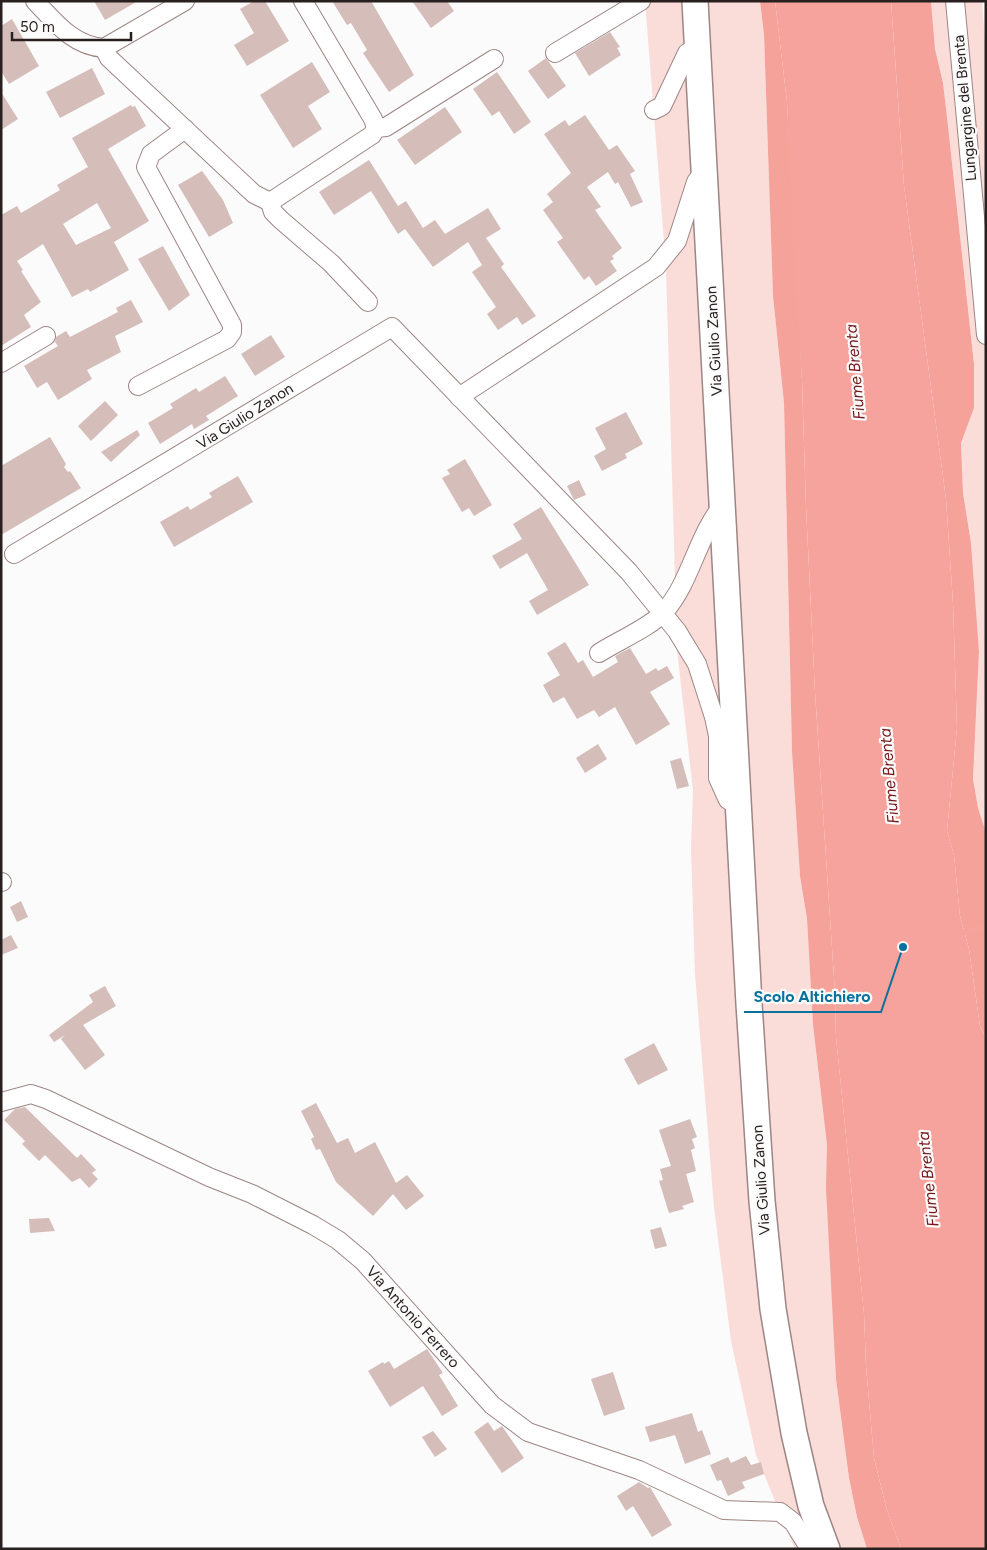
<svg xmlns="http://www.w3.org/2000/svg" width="987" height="1550" viewBox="0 0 987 1550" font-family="Figtree,sans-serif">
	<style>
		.green { fill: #fadcd9 }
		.forest { fill: #f4a29a }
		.water { fill: #f5a39c }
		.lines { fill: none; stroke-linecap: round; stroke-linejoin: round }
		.stream { stroke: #f5a39c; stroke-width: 5 }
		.building { fill: #d5bdba; fill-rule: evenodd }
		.street-casing { stroke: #9d8684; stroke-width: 20 }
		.secondary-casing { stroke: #9d8684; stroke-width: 28 }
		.street { stroke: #fff; stroke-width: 18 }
		.secondary { stroke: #fff; stroke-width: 25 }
		.labels { text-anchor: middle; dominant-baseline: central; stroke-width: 4.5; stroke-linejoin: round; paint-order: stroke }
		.street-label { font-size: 15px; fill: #28201f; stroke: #fbfbfb }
		.water-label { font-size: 16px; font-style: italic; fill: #761719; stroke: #fbfbfb }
		.leader { fill: none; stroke: #08719d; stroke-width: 2 }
		.callout-dot { fill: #08719d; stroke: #fbfbfb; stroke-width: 2 }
		.callout-label { font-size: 16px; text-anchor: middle; font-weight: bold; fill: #08719d; stroke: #fbfbfb; stroke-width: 4.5; stroke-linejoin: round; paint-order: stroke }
	</style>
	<rect width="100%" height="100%" fill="#fbfbfb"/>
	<g class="green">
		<path d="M645 1H760L764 35 773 296 784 403 792 752 800 876 807 919 813 1025 827 1145 836 1379 849 1478 857 1517 867 1549H795L756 1455 731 1341 714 1207 695 974 691 848 693 790 677 650 666 267Z"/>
		<path d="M931 1H982L986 55V833L978 808 973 779 979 651 971 543 963 493 961 443 974 408V364L947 117 943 83 935 49Z"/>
	</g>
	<g class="forest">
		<path d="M760 1H775L787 102 802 380 806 507 815 692 835 993 836 1037 864 1314 866 1366 874 1458 886 1507 901 1549H867L857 1517 849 1478 836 1379 826 1188 827 1145 813 1025 807 919 800 876 792 752 784 403 773 296 764 35Z"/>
		<path d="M891 1H931L935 49 943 83 947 117 974 364V408L961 443 963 493 971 543 979 651 973 779 978 808 986 833V1038L980 1026 969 949 960 916 954 855 947 831 957 728 953 603 946 499 904 186Z"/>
	</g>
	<path class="water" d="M775 1H891L904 186 946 499 953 603 957 728 947 831 954 855 960 916 969 949 980 1026 986 1038V1549H901L886 1507 874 1458 866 1366 864 1314 836 1037 835 993 815 692 806 507 802 380 793 252 787 102Z"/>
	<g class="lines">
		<path class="stream" d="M960 933 986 926"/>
	</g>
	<g class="building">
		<path d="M94 1H138L105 20Z"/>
		<path d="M254 1H265L289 41 247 66 234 45 254 33 240 9Z"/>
		<path d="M332 1H371L414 75 389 92 363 53 367 50 351 23 347 25Z"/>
		<path d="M412 1H447L454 11 431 28Z"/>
		<path d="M12 19 39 66 9 84 1 71V26Z"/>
		<path d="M610 32 620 47 617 48 621 55 589 76 575 53Z"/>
		<path d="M546 58 566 86 548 99 528 71Z"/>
		<path d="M312 62 330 92 308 106 322 129 293 148 260 95Z"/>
		<path d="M92 68 105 94 60 118 46 92Z"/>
		<path d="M497 72 531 122 514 134 499 111 492 116 473 89Z"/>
		<path d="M1 92 18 119 1 130Z"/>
		<path d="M131 105 132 107 135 106 146 126 108 149 149 221 114 242 129 270 90 292 88 289 72 297 43 244 17 261 23 270 21 271 41 302 24 315 31 327 1 346V215L17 206 21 213 60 190 57 185 88 167 72 138ZM97 203 111 228 76 245 63 224Z"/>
		<path d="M445 107 462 132 415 165 397 140Z"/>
		<path d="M585 115 609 150 617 145 635 171 630 174 643 202 631 207 618 182 615 184 608 172 587 187 601 207 595 210 622 248 612 256 614 259 610 261 617 271 596 286 589 276 584 280 569 259 557 242 563 238 543 210 553 202 547 194 571 173 544 134 565 120 569 126Z"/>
		<path d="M369 160 398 206 406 201 423 228 435 220 445 234 488 208 501 229 486 238 504 264 501 267 536 316 522 325 517 317 498 330 487 314 496 307 472 272 482 265 468 242 433 267 405 229 398 234 371 191 334 215 319 192Z"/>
		<path d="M202 171 223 200 233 223 209 237 178 185Z"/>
		<path d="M163 246 190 295 169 311 138 259Z"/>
		<path d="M131 300 143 322 115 336 121 352 87 370 92 379 58 400 47 382 37 388 24 366 58 346 55 342 56 337 66 331 70 337 118 312 116 308Z"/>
		<path d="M271 335 285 357 255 376 241 354Z"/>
		<path d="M225 376 238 396 206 416 209 420 194 429 192 424 160 444 148 423 173 408 170 404 196 388 199 392Z"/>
		<path d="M105 401 118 415 91 441 78 426Z"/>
		<path d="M626 412 643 444 625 454 627 458 602 471 594 456 606 449 595 428Z"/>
		<path d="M137 430 140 435 111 462 101 452Z"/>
		<path d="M50 437 66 464 64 467 68 472 70 471 81 488 1 535V466Z"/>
		<path d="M465 459 492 505 474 516 469 508 462 512 442 478 450 474 447 470Z"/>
		<path d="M238 476 253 502 174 547 160 522 188 506 190 510 212 497 209 493Z"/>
		<path d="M579 480 586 495 574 500 567 486Z"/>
		<path d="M541 507 589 585 537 615 529 601 548 590 527 553 500 569 492 556 522 539 513 524Z"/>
		<path d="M565 642 578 663 583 660 593 677 618 662 615 656 630 648 646 674 656 668 658 671 667 666 674 678 650 692 670 724 636 745 615 707 599 717 594 710 577 719 564 697 553 703 543 685 560 675 547 653Z"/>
		<path d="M598 744 607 759 585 773 576 758Z"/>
		<path d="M681 758 689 786 677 789 670 761Z"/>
		<path d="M21 901 28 917 17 922 10 907Z"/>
		<path d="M11 935 18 948 1 955V940Z"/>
		<path d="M105 986 116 1006 83 1025 105 1055 85 1070 61 1039 65 1035 54 1042 49 1035 93 1002 89 995Z"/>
		<path d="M654 1043 668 1070 638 1085 624 1059Z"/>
		<path d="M316 1103 337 1143 348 1138 355 1153 375 1142 396 1183 407 1175 424 1196 406 1210 393 1194 373 1216 336 1182 320 1149 316 1150 311 1139 314 1137 301 1111Z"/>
		<path d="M25 1107 77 1158 81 1154 96 1170 92 1173 98 1179 89 1188 80 1178 72 1182 45 1155 39 1161 22 1144 25 1141 4 1120 15 1109Z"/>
		<path d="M690 1119 697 1137 692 1139 695 1148 691 1150 696 1171 686 1174 694 1202 682 1206 684 1209 669 1213 659 1181 663 1180 660 1169 671 1166 659 1130Z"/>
		<path d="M49 1218 55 1231 30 1233 29 1219Z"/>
		<path d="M661 1227 667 1246 655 1249 650 1230Z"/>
		<path d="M427 1349 443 1373 439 1375 458 1406 442 1416 423 1386 390 1407 368 1371 383 1362 384 1364 389 1361 394 1369Z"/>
		<path d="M613 1372 625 1409 604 1416 591 1379Z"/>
		<path d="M692 1413 698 1432 702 1430 711 1454 685 1464 675 1435 650 1442 645 1427Z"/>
		<path d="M488 1422 494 1431 502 1426 524 1458 502 1473 474 1432Z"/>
		<path d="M433 1431 447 1449 435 1457 422 1437Z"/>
		<path d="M746 1456 751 1465 761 1462 764 1474 742 1482 745 1488 728 1496 721 1480 717 1481 710 1465 728 1457 731 1463Z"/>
		<path d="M639 1482 648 1488 650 1487 672 1525 652 1537 633 1506 626 1511 617 1496Z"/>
	</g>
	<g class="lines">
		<g class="street-casing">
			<g id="street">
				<path d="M35 1C55 22 73 46 104 48L185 1"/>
				<path d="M955 1 986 335"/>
				<path d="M104 48 109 58 254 194 270 202"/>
				<path d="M555 53 641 1"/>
				<path d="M654 110 662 106 687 53 698 47"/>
				<path d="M376 128 386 127 494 59"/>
				<path d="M270 202 372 135 376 128 373 119 303 1"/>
				<path d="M270 202 273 212 281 220 331 263 368 302"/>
				<path d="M1 363 46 336"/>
				<path d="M138 386 227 339 232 332V325L146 167 151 154 185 129"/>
				<path d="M459 397 656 267 677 241 696 182 699 178 705 177"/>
				<path d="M14 554 392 327 629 572 677 631 697 664 714 717 718 736V778L728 800 739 805"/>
				<path d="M599 653C616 642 652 626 664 612 691 582 697 536 723 505"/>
				<path d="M1 882H2"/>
				<path d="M1 1102 31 1094 46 1099 209 1177 252 1194 313 1225 338 1240 363 1261 492 1405 528 1432 639 1470 724 1510 780 1512 793 1522 810 1549"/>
			</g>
		</g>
		<g class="secondary-casing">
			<path id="secondary" d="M695 1 749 1004 762 1201 773 1309 794 1433 811 1506 827 1549"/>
		</g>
		<use href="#street" class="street"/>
		<use href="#secondary" class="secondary"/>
	</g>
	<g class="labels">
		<g class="street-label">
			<text transform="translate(965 108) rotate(-95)">Lungargine del Brenta</text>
			<text transform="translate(714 341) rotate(-93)">Via Giulio Zanon</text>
			<text transform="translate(245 416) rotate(-32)">Via Giulio Zanon</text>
			<text transform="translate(761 1180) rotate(-94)">Via Giulio Zanon</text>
			<text transform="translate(413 1317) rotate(48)">Via Antonio Ferrero</text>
		</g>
		<g class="water-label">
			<text transform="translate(855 372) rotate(-95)">Fiume Brenta</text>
			<text transform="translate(889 776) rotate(-95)">Fiume Brenta</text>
			<text transform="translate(928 1179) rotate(-96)">Fiume Brenta</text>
		</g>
	</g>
	<path class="leader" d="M903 947L881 1012H744"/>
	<circle class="callout-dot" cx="903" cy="947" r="5"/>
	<g class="callout-label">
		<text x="812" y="1002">Scolo Altichiero</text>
	</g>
	<rect width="987" height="1550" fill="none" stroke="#28201f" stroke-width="5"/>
	<path d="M12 32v8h119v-8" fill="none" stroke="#28201f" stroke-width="2.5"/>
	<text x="20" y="32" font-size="15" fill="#28201f" stroke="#fbfbfb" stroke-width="4" paint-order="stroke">50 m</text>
</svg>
